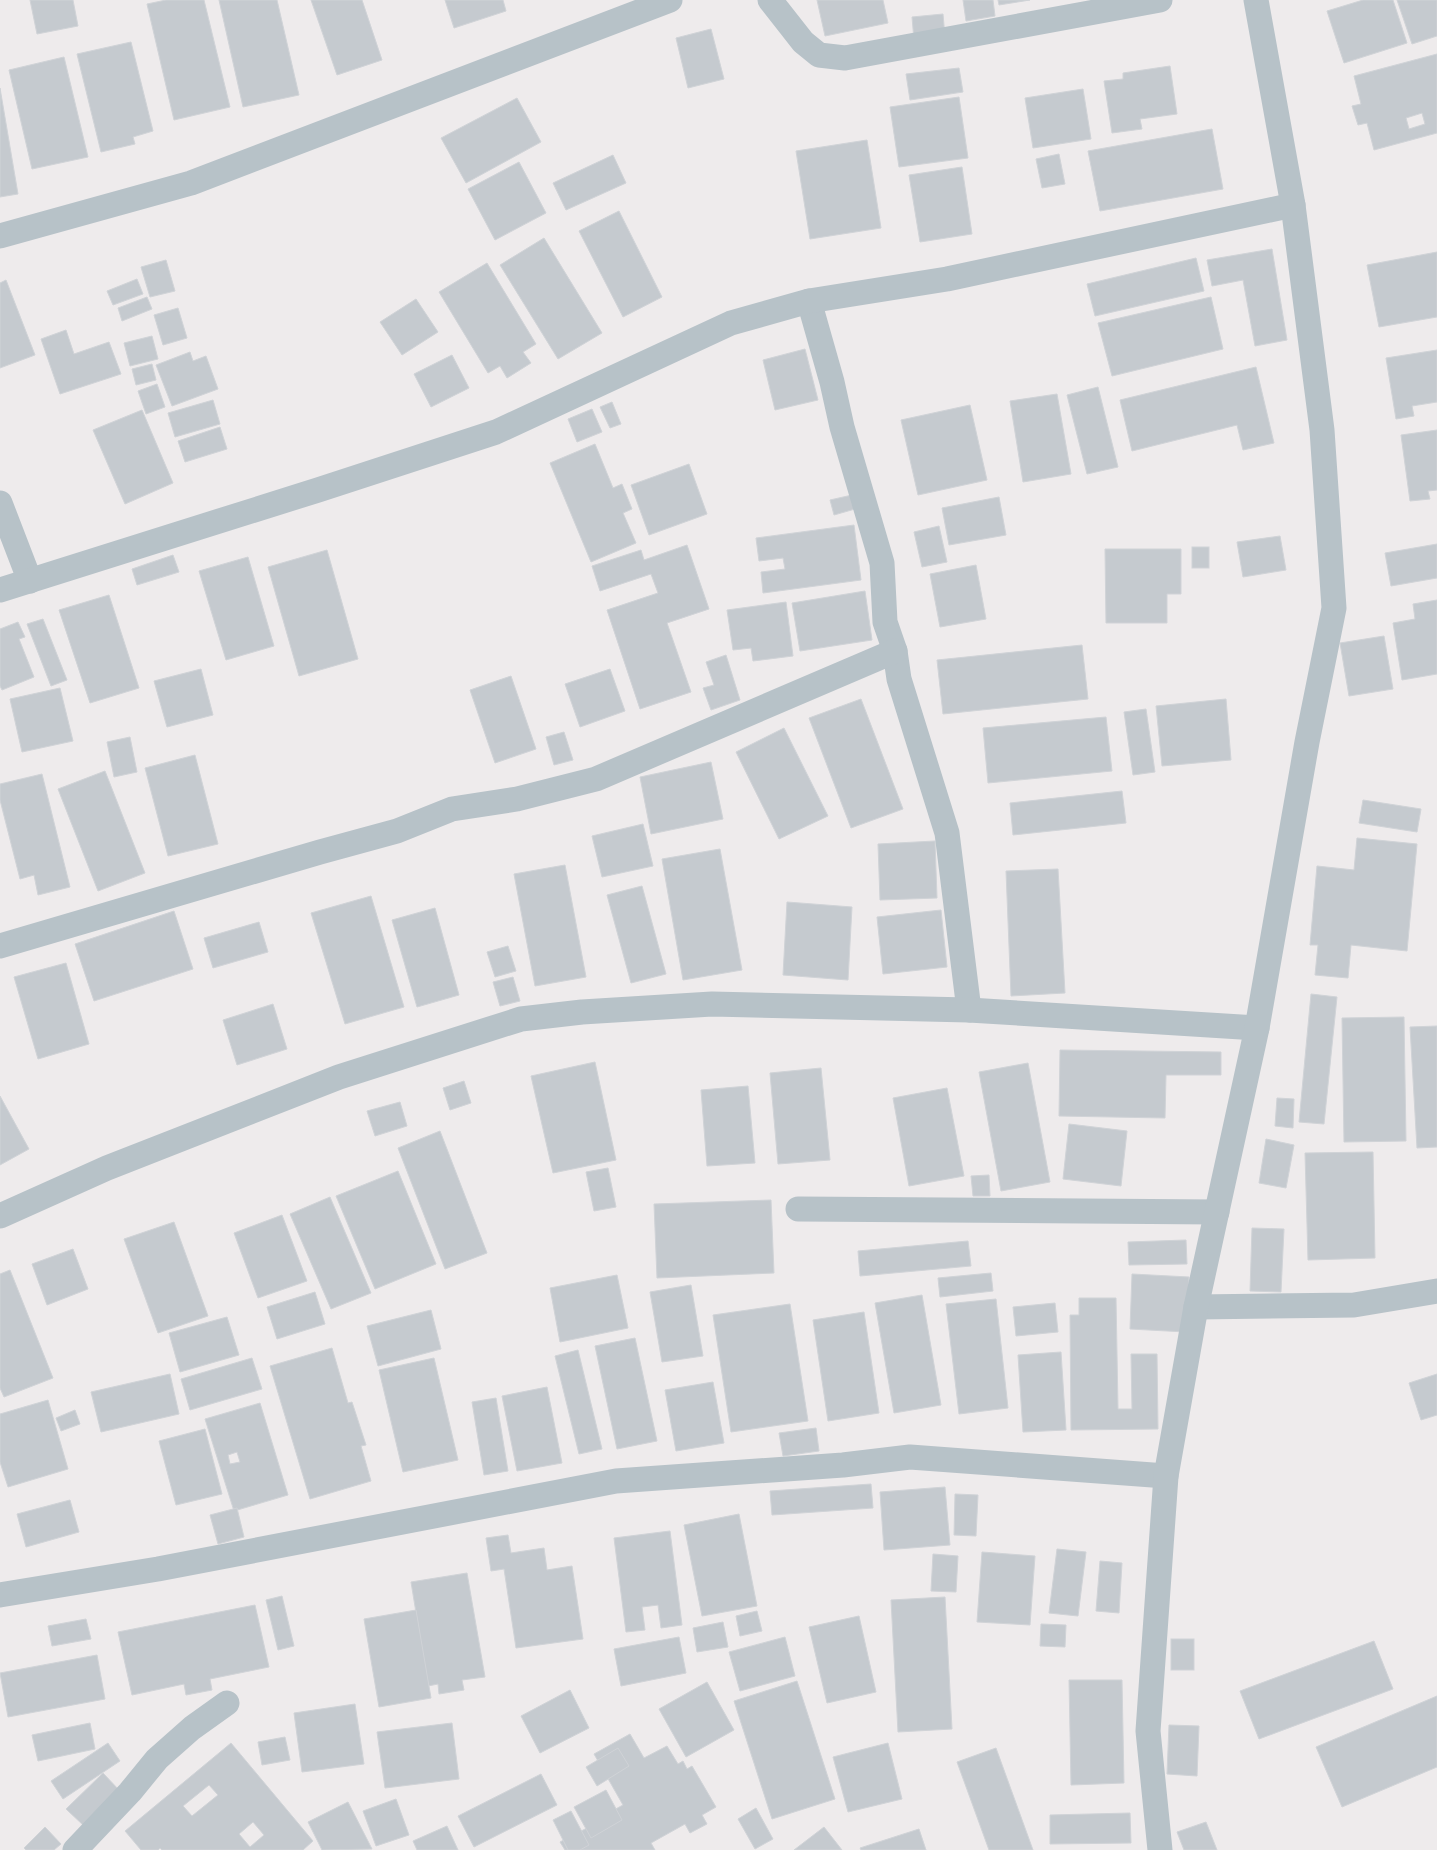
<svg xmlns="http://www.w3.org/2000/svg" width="1437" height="1850" viewBox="0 0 1437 1850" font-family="'Sofia Sans Condensed',sans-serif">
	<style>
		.building { fill: #c5cacf; stroke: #d0d3d7; fill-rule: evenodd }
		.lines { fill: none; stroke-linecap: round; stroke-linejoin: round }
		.minor { stroke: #b7c2c8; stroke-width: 25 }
	</style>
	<rect width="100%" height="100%" fill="#eeebec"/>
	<g class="building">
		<path d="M30 0H73L78 26 37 34Z"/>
		<path d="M166 0H204L230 107 174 120 147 4Z"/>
		<path d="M219 0H277L299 95 243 107Z"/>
		<path d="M311 0H362L382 60 337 75Z"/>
		<path d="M445 0H503L506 11 454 28Z"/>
		<path d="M817 0H883L888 23 825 36Z"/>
		<path d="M963 0H993L995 16 966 21Z"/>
		<path d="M998 0H1030L999 5Z"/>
		<path d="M1363 0H1393L1407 43 1344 63 1327 11Z"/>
		<path d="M1397 0H1437V36L1412 44Z"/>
		<path d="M943 14 945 37 914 40 912 17Z"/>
		<path d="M711 29 724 79 688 88 676 38Z"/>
		<path d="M131 42 153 131 133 137 135 144 101 152 77 54Z"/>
		<path d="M1437 54V133L1374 150 1367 123 1358 125 1352 106 1361 104 1354 76ZM1422 113 1425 124 1409 129 1406 118Z"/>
		<path d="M64 57 88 157 32 169 9 70Z"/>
		<path d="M1170 66 1177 114 1140 119 1142 129 1112 133 1104 81 1123 79V73Z"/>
		<path d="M959 68 963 92 910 100 906 74Z"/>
		<path d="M0 88 18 194 0 197Z"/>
		<path d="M1083 89 1091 139 1033 148 1025 98Z"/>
		<path d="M959 97 968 158 899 167 890 107Z"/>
		<path d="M517 98 541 142 466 183 441 138Z"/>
		<path d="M1212 129 1223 189 1100 211 1088 151Z"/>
		<path d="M867 140 881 228 810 239 796 151Z"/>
		<path d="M1059 154 1065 184 1042 188 1036 159Z"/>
		<path d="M613 155 626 183 566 210 553 183Z"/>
		<path d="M519 162 546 213 495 240 468 189Z"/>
		<path d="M962 167 972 234 920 242 909 175Z"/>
		<path d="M619 211 662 297 623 317 579 231Z"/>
		<path d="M544 238 602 333 558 359 500 265Z"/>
		<path d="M1272 249 1287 340 1255 346 1243 280 1212 286 1207 260Z"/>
		<path d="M1437 252V317L1379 327 1367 265Z"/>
		<path d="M1196 258 1204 291 1095 316 1087 284Z"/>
		<path d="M166 260 175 291 150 297 141 267Z"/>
		<path d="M487 263 536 344 523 352 531 363 507 378 500 366 488 373 439 292Z"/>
		<path d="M137 279 143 294 113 305 107 291Z"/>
		<path d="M6 280 35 355 0 368V283Z"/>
		<path d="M147 297 152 309 122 321 118 308Z"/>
		<path d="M1211 297 1223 349 1112 376 1098 323Z"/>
		<path d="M416 299 438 332 402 355 380 322Z"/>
		<path d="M178 308 187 338 163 345 154 315Z"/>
		<path d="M66 330 74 354 109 342 121 374 60 394 41 339Z"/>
		<path d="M152 336 158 359 130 366 124 343Z"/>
		<path d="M805 349 818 400 775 410 763 360Z"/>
		<path d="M1437 350V402L1412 406 1414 416 1396 419 1386 358Z"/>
		<path d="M190 352 193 361 206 356 218 389 172 406 156 365Z"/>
		<path d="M452 355 469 388 431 407 414 374Z"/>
		<path d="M152 364 156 380 136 385 132 369Z"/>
		<path d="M1256 367 1274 443 1243 450 1237 425 1132 451 1120 400Z"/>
		<path d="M157 384 165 407 146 414 138 391Z"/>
		<path d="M1098 387 1118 467 1087 474 1067 395Z"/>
		<path d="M1057 394 1071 474 1023 482 1010 401Z"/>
		<path d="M213 400 220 424 175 437 168 413Z"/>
		<path d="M612 402 621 424 610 428 600 407Z"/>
		<path d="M970 405 987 480 918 495 901 420Z"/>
		<path d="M592 409 602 432 577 442 568 419Z"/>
		<path d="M142 410 173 483 125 504 93 430Z"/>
		<path d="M220 427 227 449 185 462 178 441Z"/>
		<path d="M1437 430V490L1428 491 1430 499 1410 501 1401 435Z"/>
		<path d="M595 444 613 488 622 484 632 509 623 513 636 543 591 562 550 463Z"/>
		<path d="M689 464 707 514 649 535 631 485Z"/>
		<path d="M852 495 855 509 834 515 830 500Z"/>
		<path d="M999 497 1006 535 949 545 942 508Z"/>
		<path d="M854 525 861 580 763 593 761 572 785 569 783 558 759 561 756 538Z"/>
		<path d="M939 526 947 562 922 567 914 532Z"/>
		<path d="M1280 536 1286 570 1243 577 1237 542Z"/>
		<path d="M1437 544V578L1391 586 1385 553Z"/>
		<path d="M687 545 709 609 667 623 691 692 640 709 607 610 658 593 651 574 600 591 592 566 641 550 644 560Z"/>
		<rect x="1192" y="547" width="17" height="21"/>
		<path d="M1105 549H1181V594H1167V623H1106Z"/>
		<path d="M327 550 358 659 299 676 268 567Z"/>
		<path d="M173 555 179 572 137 585 132 569Z"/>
		<path d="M248 557 274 646 226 660 199 571Z"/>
		<path d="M976 565 986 619 940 627 930 574Z"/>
		<path d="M865 591 872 640 800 651 792 603Z"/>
		<path d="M109 595 139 688 90 703 59 610Z"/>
		<path d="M1437 600V674L1402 680 1393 623 1415 619 1413 604Z"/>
		<path d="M786 602 793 656 753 661 751 648 733 650 727 610Z"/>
		<path d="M43 619 67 680 51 686 27 624Z"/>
		<path d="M18 622 25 637 19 639 34 677 2 690 0 686V629Z"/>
		<path d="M1384 636 1393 689 1349 696 1340 643Z"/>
		<path d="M1082 645 1088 699 943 714 937 660Z"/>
		<path d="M726 655 740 700 711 710 703 688 714 685 706 662Z"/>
		<path d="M201 669 213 715 167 727 154 681Z"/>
		<path d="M610 669 625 711 580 727 565 684Z"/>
		<path d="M511 676 536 749 495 763 470 690Z"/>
		<path d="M60 688 73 741 22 752 10 699Z"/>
		<path d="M861 699 903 809 851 828 809 718Z"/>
		<path d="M1226 699 1231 760 1162 766 1156 706Z"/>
		<path d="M1146 709 1155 772 1133 775 1124 712Z"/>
		<path d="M1106 717 1112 771 988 783 983 728Z"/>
		<path d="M784 728 828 816 779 839 736 752Z"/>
		<path d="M564 732 573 760 554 765 546 737Z"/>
		<path d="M130 737 137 772 114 777 107 742Z"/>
		<path d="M195 755 218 844 168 856 145 768Z"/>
		<path d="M711 762 723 819 651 834 640 777Z"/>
		<path d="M105 771 145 873 98 891 58 789Z"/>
		<path d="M42 774 70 887 38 895 34 875 20 879 0 800V784Z"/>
		<path d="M1122 791 1126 823 1013 835 1010 803Z"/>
		<path d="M1363 800 1421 809 1417 832 1359 823Z"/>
		<path d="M643 824 653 866 602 877 592 836Z"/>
		<path d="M1357 838 1417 844 1407 951 1351 945 1348 978 1315 975 1318 945H1310L1317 866 1354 870Z"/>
		<path d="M935 841 937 898 880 900 878 844Z"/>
		<path d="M720 849 742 970 683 980 662 859Z"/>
		<path d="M565 865 586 977 535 986 514 874Z"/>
		<path d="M1058 869 1065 993 1011 996 1006 871Z"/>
		<path d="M642 886 666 974 631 983 607 895Z"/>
		<path d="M371 896 404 1007 345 1024 311 913Z"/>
		<path d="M787 902 852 907 848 980 783 975Z"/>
		<path d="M435 908 459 995 417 1007 392 920Z"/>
		<path d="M941 910 947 967 883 974 877 917Z"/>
		<path d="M174 911 193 969 94 1001 75 944Z"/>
		<path d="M259 922 268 952 213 968 204 938Z"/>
		<path d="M508 946 516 971 495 977 487 952Z"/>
		<path d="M66 963 89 1044 38 1059 14 977Z"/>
		<path d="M513 977 520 1001 500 1006 493 982Z"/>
		<path d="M1311 994 1337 997 1324 1124 1299 1122Z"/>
		<path d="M273 1004 287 1049 237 1065 223 1020Z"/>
		<path d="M1404 1017 1406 1141 1344 1142 1342 1018Z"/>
		<path d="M1437 1026V1147L1417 1148 1410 1027Z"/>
		<path d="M1060 1050 1221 1052V1075H1166L1165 1118 1059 1116Z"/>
		<path d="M595 1062 616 1160 553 1173 531 1076Z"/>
		<path d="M1028 1063 1050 1182 1001 1191 979 1072Z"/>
		<path d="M821 1068 830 1160 778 1164 770 1073Z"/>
		<path d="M464 1081 471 1103 450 1110 443 1088Z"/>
		<path d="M748 1086 755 1163 707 1166 701 1090Z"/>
		<path d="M947 1088 964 1176 909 1186 893 1098Z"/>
		<path d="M0 1096 29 1149 0 1165Z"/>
		<path d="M1277 1098 1294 1099 1293 1128 1275 1126Z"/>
		<path d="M400 1102 407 1126 375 1136 367 1111Z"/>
		<path d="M1069 1124 1127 1131 1121 1186 1063 1179Z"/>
		<path d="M440 1131 487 1253 445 1269 398 1148Z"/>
		<path d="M1266 1139 1294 1145 1286 1188 1259 1183Z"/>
		<path d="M1373 1152 1375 1258 1308 1260 1305 1153Z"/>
		<path d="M608 1168 616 1207 594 1211 586 1172Z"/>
		<path d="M398 1171 436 1264 375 1289 336 1196Z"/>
		<path d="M989 1175 990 1196H973L971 1176Z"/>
		<path d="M330 1197 371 1293 331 1309 290 1214Z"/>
		<path d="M771 1200 774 1273 657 1278 654 1204Z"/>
		<path d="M282 1215 307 1281 258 1298 234 1233Z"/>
		<path d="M174 1222 208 1316 158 1333 124 1239Z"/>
		<path d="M1252 1228 1284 1229 1281 1292 1250 1291Z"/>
		<path d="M1186 1240 1187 1264 1129 1265 1128 1242Z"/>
		<path d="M968 1241 971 1266 860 1276 858 1251Z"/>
		<path d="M73 1249 88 1289 47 1305 32 1264Z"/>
		<path d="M10 1270 53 1378 4 1397 0 1388V1274Z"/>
		<path d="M991 1273 993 1291 940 1297 938 1278Z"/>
		<path d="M1132 1274 1189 1277 1186 1332 1130 1329Z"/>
		<path d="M617 1275 628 1328 560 1342 550 1288Z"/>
		<path d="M691 1285 703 1356 662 1362 650 1292Z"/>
		<path d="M315 1292 325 1324 277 1339 267 1307Z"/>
		<path d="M922 1295 941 1405 894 1413 875 1303Z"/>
		<path d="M1079 1298H1116L1118 1409H1132L1131 1354H1157L1158 1429 1071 1430 1070 1315H1079Z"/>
		<path d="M996 1299 1008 1408 959 1414 946 1304Z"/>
		<path d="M1055 1303 1058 1332 1016 1336 1013 1307Z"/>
		<path d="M790 1304 808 1421 731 1432 713 1315Z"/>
		<path d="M431 1310 441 1349 378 1366 367 1326Z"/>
		<path d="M864 1312 879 1413 828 1421 813 1320Z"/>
		<path d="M227 1317 239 1355 180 1372 169 1333Z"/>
		<path d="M635 1338 657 1441 617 1449 595 1346Z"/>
		<path d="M332 1348 348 1403 352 1402 366 1445 361 1446 371 1481 310 1499 270 1366Z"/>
		<path d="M578 1350 602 1449 579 1454 555 1356Z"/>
		<path d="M1061 1352 1066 1430 1023 1432 1018 1355Z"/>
		<path d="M252 1358 262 1389 190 1410 181 1379Z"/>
		<path d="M434 1358 458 1460 403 1472 379 1370Z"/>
		<path d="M170 1374 179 1414 101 1432 91 1392Z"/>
		<path d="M1437 1374V1415L1421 1420 1409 1383Z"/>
		<path d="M713 1382 724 1443 676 1451 665 1390Z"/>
		<path d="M547 1387 562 1463 517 1471 502 1396Z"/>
		<path d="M496 1398 508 1471 484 1475 472 1402Z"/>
		<path d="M48 1400 68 1469 8 1487 0 1462V1414Z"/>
		<path d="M260 1403 288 1495 234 1511 205 1419ZM237 1452 240 1462 230 1464 228 1455Z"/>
		<path d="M75 1410 80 1424 61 1431 56 1418Z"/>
		<path d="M816 1428 819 1451 783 1456 779 1433Z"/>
		<path d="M205 1429 222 1494 176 1505 159 1441Z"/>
		<path d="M871 1484 873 1508 772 1515 770 1491Z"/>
		<path d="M945 1487 950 1545 884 1550 880 1492Z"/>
		<path d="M955 1494 978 1495 976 1536 954 1535Z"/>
		<path d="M70 1500 79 1532 26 1547 17 1514Z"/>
		<path d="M237 1508 244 1537 218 1544 210 1515Z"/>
		<path d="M739 1514 757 1606 702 1616 684 1525Z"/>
		<path d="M670 1531 682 1625 661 1628 658 1605 642 1607 645 1630 626 1632 614 1538Z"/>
		<path d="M508 1535 511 1553 544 1548 547 1570 572 1566 583 1639 516 1648 504 1569 491 1571 486 1538Z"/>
		<path d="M1057 1549 1086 1552 1078 1616 1049 1613Z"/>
		<path d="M982 1552 1035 1556 1030 1625 977 1622Z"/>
		<path d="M933 1554 958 1556 956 1592 931 1591Z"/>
		<path d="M1100 1561 1122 1563 1119 1613 1096 1611Z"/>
		<path d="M467 1573 485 1677 462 1680 464 1690 439 1694 438 1684 428 1686 411 1582Z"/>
		<path d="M282 1596 294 1646 278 1650 266 1600Z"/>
		<path d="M945 1597 952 1729 898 1732 891 1600Z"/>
		<path d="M255 1605 269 1667 210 1679 212 1690 186 1695 184 1684 132 1695 118 1632Z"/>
		<path d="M416 1610 431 1698 379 1707 364 1619Z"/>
		<path d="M757 1611 762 1631 740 1636 736 1616Z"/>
		<path d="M859 1616 876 1692 827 1703 809 1627Z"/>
		<path d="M86 1619 91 1639 52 1646 48 1626Z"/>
		<path d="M723 1622 728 1647 697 1652 693 1628Z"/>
		<path d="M1041 1624 1066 1625 1065 1647 1040 1646Z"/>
		<path d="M679 1637 686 1673 621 1686 614 1649Z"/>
		<path d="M785 1637 795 1676 740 1691 729 1652Z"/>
		<rect x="1171" y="1639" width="23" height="31"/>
		<path d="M1374 1641 1393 1689 1259 1739 1240 1691Z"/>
		<path d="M97 1655 105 1699 8 1717 0 1673Z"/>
		<path d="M1069 1680H1122L1124 1783 1071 1785Z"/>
		<path d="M797 1681 835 1799 772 1819 734 1701Z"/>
		<path d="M707 1682 734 1730 686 1757 659 1709Z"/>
		<path d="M570 1690 589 1728 540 1753 521 1716Z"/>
		<path d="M1437 1696V1767L1342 1807 1316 1747Z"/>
		<path d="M355 1704 364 1764 302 1772 294 1713Z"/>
		<path d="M90 1723 95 1749 38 1761 32 1735Z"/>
		<path d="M452 1723 459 1779 385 1788 377 1732Z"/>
		<path d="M1169 1725 1199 1726 1197 1776 1167 1774Z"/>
		<path d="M630 1734 644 1758 667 1746 678 1764 683 1761 687 1769 692 1766 716 1807 702 1815 707 1824 690 1833 685 1824 651 1843 655 1850H565L560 1842 589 1827 588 1824 623 1805 594 1754Z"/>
		<path d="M285 1737 290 1760 262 1765 258 1742Z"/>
		<path d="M108 1743 120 1761 63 1799 51 1781Z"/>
		<path d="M231 1743 313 1841 303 1850H162L160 1848 158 1850H141L125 1831ZM209 1785 218 1795 192 1816 183 1806ZM253 1822 264 1835 250 1847 239 1834Z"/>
		<path d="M888 1743 902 1799 848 1812 833 1757Z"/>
		<path d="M618 1748 629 1766 597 1786 586 1767Z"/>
		<path d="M996 1748 1033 1850H989L957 1762Z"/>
		<path d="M103 1773 119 1790 83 1825 66 1809Z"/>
		<path d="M541 1774 557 1805 474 1847 458 1816Z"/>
		<path d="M606 1790 622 1820 591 1838 574 1807Z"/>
		<path d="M396 1799 409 1835 376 1846 363 1811Z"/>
		<path d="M348 1802 372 1849 322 1850 308 1822Z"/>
		<path d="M756 1808 773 1839 755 1849 738 1819Z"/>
		<path d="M571 1811 589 1845 580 1850H568L553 1820Z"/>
		<path d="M1130 1813 1131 1843 1050 1844V1815Z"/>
		<path d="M1206 1822 1217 1850H1184L1177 1832Z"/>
		<path d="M447 1826 458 1850H417L413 1841Z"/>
		<path d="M45 1827 61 1844 54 1850H26L24 1848Z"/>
		<path d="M824 1827 842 1850H794Z"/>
		<path d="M919 1829 926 1850H861L860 1848Z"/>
	</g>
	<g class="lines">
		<g class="minor">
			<path d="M770 0 803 42 819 55 845 58 1160 0"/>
			<path d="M0 236 191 183 670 0"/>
			<path d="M809 301 832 382 842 427 882 563 885 622 895 651 899 679 947 833 969 1010"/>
			<path d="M0 503 30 581"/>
			<path d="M0 590 318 490 496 432 731 323 809 301 947 279 1293 205"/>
			<path d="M0 946 320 852 397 831 452 809 517 799 596 779 895 651"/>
			<path d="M798 1209 1217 1212"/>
			<path d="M0 1216 107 1168 339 1077 521 1019 582 1012 712 1004 969 1010 1257 1028"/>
			<path d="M1196 1307 1354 1305 1437 1291"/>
			<path d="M0 1595 158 1569 616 1481 843 1465 910 1457 1166 1476"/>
			<path d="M75 1850 130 1792 157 1759 192 1728 227 1703"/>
			<path d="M1160 1850 1148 1731 1166 1476 1196 1307 1257 1028 1307 742 1334 608 1322 430 1293 205 1256 0"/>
		</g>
	</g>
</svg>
